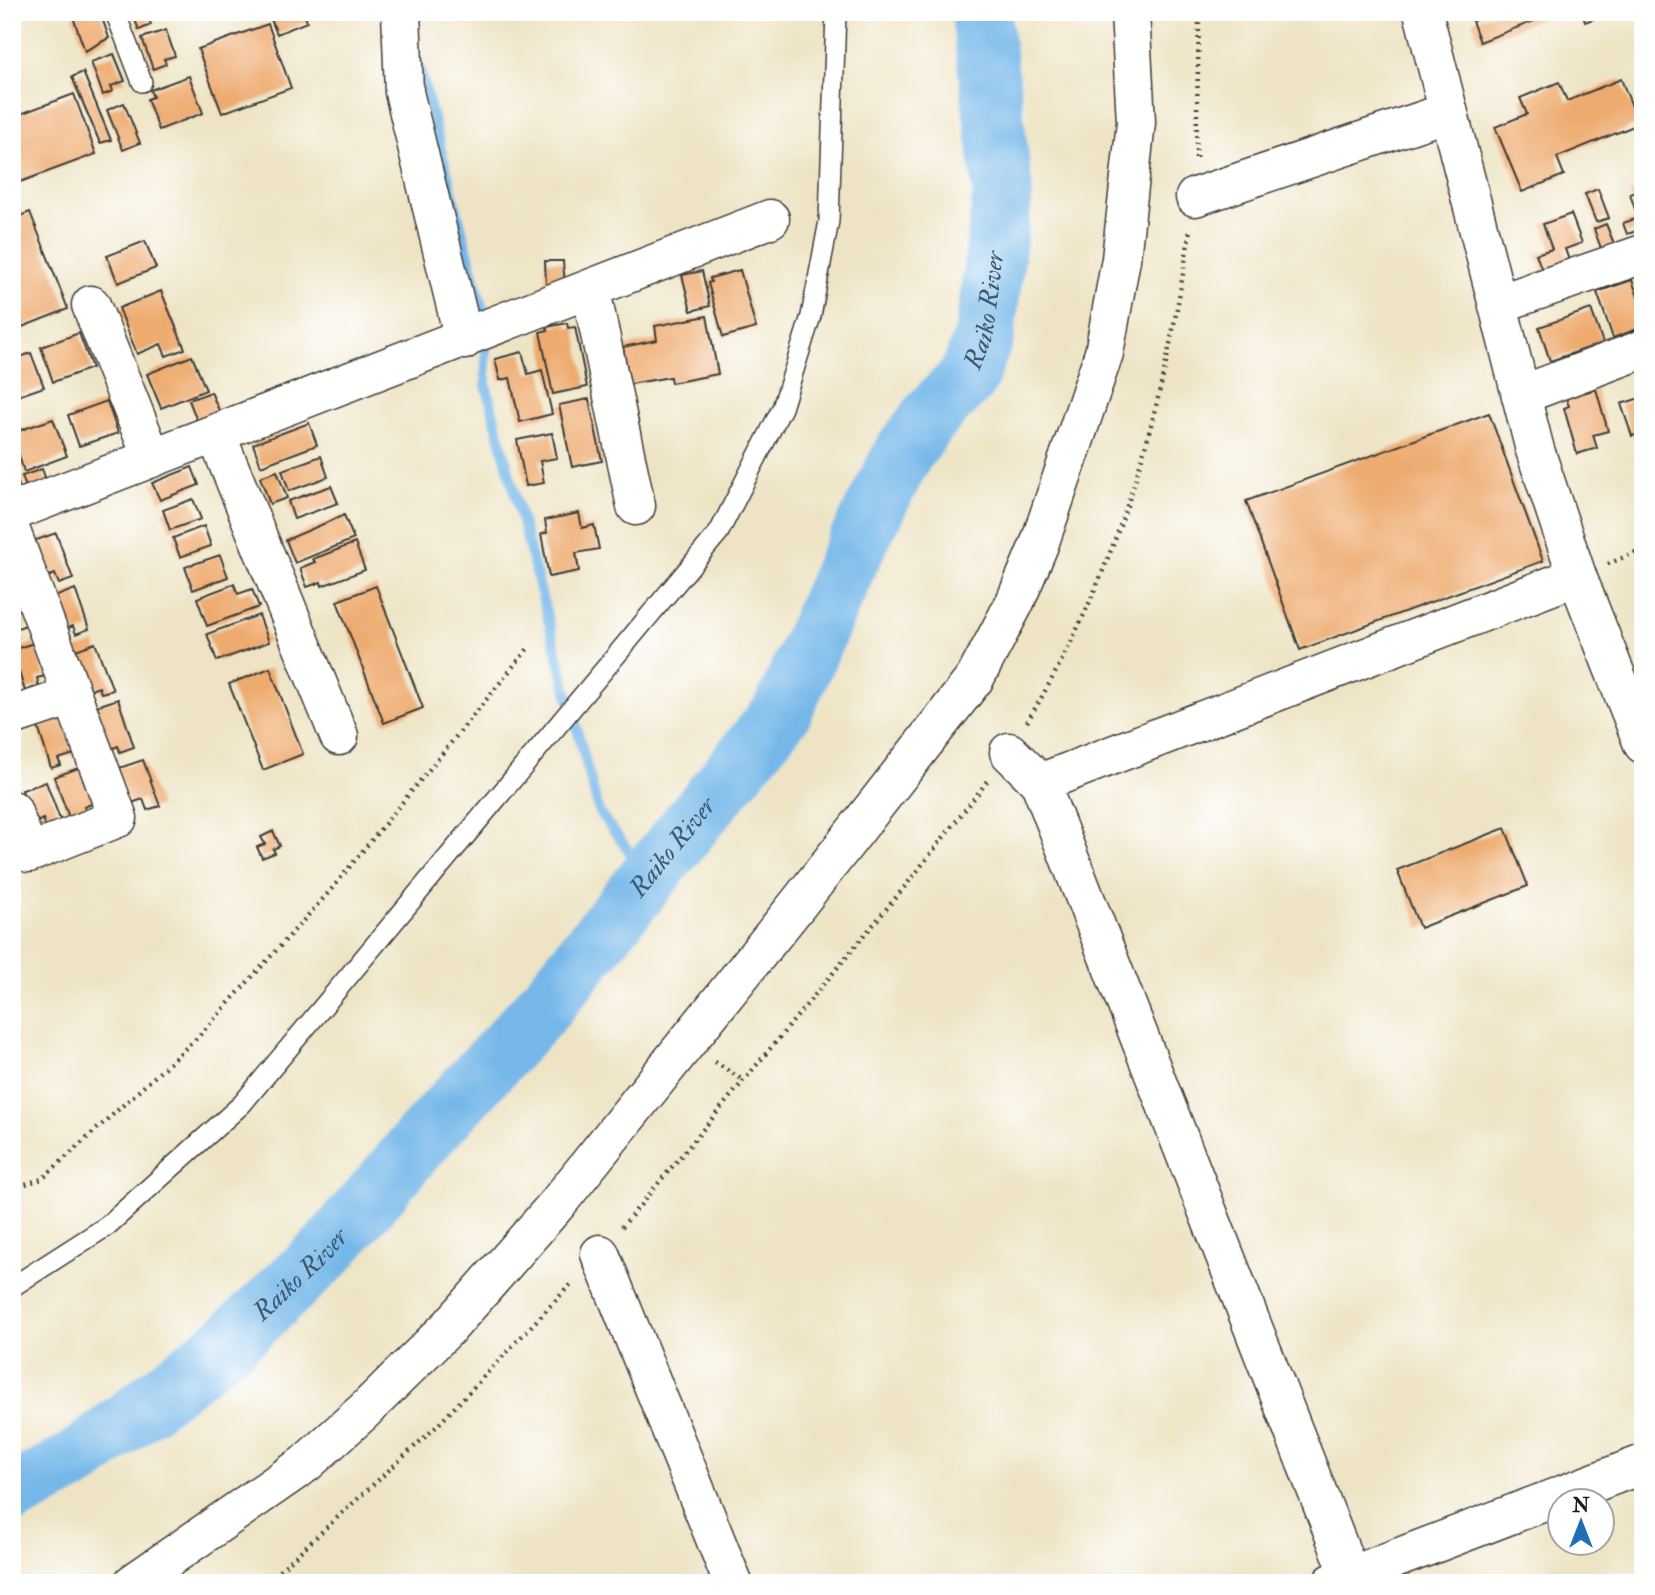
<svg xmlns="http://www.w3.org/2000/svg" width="1655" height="1595" viewBox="0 0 1655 1595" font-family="'IM FELL Double Pica',serif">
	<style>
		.water { fill: #74b7e9; stroke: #486a82; stroke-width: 2 }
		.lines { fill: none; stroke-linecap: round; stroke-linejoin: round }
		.stream { stroke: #74b7e9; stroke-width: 10 }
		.river { stroke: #74b7e9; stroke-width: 60 }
		.building { fill: #eeab70 }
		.service-casing { stroke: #3c3a35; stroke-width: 22 }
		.minor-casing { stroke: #3c3a35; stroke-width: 41 }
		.tertiary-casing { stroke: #3c3a35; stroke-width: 41 }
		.path { stroke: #3c3a35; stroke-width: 4.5; stroke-dasharray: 2 5; stroke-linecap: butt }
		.service { stroke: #fff; stroke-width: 19 }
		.minor { stroke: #fff; stroke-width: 38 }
		.tertiary { stroke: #fff; stroke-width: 38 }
		.labels { text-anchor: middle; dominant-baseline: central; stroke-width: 5; stroke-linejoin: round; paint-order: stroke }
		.water-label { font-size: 26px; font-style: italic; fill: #3f5a6e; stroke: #fff }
	</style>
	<rect width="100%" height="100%" fill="#fff"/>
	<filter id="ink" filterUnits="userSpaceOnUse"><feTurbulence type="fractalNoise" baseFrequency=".0143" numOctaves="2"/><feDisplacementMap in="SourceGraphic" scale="14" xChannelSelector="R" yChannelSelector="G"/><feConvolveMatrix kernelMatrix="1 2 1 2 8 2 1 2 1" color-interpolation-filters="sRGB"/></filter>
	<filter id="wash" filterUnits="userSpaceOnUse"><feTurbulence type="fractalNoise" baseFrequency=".00686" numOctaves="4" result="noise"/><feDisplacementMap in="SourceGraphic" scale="28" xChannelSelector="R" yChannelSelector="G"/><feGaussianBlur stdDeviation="1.57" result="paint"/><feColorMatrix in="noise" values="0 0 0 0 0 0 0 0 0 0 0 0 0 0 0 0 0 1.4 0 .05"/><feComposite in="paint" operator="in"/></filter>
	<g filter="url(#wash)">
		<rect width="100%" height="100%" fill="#eee4c5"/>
		<path class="water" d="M29 1474 42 1493 12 1508V1481Z"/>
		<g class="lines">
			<g class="stream">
				<path d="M419 65 486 321"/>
				<path d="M486 336V385L599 812 648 876"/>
			</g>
			<path class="river" id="s1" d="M12 1494 77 1460 233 1339 326 1252 425 1136 539 1012 782 712 847 564 902 455 934 412 968 378 985 334 1003 192 981 12"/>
		</g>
		<g id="blocks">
			<g class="building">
				<path d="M87 12H100L109 38 85 51 73 17Z"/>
				<path d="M132 12H158L159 15 149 19 151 25 139 30Z"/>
				<path d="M268 12H315L305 16 307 22 277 34Z"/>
				<path d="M1496 12H1557L1480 42 1472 21Z"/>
				<path d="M1582 12H1612L1585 22Z"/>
				<path d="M268 24 291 88 222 113 198 49Z"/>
				<path d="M166 30 175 56 164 59 166 64 153 69 142 38Z"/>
				<path d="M114 54 125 81 111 86 113 91 103 95 91 62Z"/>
				<path d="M83 72 111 140 100 143 72 77Z"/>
				<path d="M189 76 203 113 159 130 147 99 153 97 150 90Z"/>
				<path d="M1621 79 1639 124 1557 157 1564 175 1522 192 1495 127 1527 114 1520 98 1559 82 1567 101Z"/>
				<path d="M74 94 96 154 12 185V100L18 115Z"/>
				<path d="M124 103 140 143 123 150 107 110Z"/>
				<path d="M1598 189 1609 218 1596 222 1585 194Z"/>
				<path d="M1643 190V229L1627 234 1623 223 1638 218 1630 194Z"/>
				<path d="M30 212 68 309 12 331V219Z"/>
				<path d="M1571 214 1582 243 1565 249 1570 263 1543 273 1536 254 1552 249 1543 224Z"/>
				<path d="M1606 224 1615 246 1602 251 1594 229Z"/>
				<path d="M145 241 156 268 118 283 107 256Z"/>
				<path d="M545 261H563L565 285 546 286Z"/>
				<path d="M740 270 756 328 723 337 708 283 711 282 710 278Z"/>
				<path d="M702 271 710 306 691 311 682 275Z"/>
				<path d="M1632 280 1643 311V327L1613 338 1597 292Z"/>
				<path d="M161 291 185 349 166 356 161 344 137 354 119 308Z"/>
				<path d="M1591 309 1603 343 1550 361 1539 327Z"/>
				<path d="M707 316 718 374 671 383 670 377 630 384 623 347 657 340 655 326Z"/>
				<path d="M567 323 568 328 575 327 587 387 553 394 540 332 548 330 547 327Z"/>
				<path d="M79 333 92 368 53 382 41 347Z"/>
				<path d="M522 352 528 374 542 370 552 414 520 422 510 378 500 380 495 359Z"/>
				<path d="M31 353 44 387 12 398V360Z"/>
				<path d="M192 356 206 390 161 408 147 374Z"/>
				<path d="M1596 389 1608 431 1593 435 1597 448 1577 454 1564 408 1569 406 1566 398Z"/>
				<path d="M211 392 222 417 199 426 189 400Z"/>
				<path d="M1643 397V433L1632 436 1621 404Z"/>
				<path d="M589 399 602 461 572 467 559 405Z"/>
				<path d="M107 401 118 433 79 446 68 415Z"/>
				<path d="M1489 413 1543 561 1300 650 1246 501Z"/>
				<path d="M53 419 67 456 24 472 12 433Z"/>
				<path d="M309 423 317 445 261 466 253 444Z"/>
				<path d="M552 433 557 458 540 461 544 483 526 486 517 440Z"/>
				<path d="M321 456 328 477 289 491 282 470Z"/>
				<path d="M192 467 199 485 160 500 152 483Z"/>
				<path d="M42 469 48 485 28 493 22 476Z"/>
				<path d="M277 471 287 498 270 504 260 477Z"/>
				<path d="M15 475 22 494 12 498V477Z"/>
				<path d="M331 486 338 503 294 519 288 501Z"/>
				<path d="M193 499 201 519 170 530 163 510Z"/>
				<path d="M579 513 582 528 594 525 599 549 576 553 579 571 549 577 541 534 547 533 545 520Z"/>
				<path d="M344 515 354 539 295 563 286 540Z"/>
				<path d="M204 526 211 546 180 557 173 538Z"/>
				<path d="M56 533 73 579 59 584 55 574 42 579 28 543Z"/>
				<path d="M355 543 365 570 322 586 321 582 307 587 300 568 315 562 313 559Z"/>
				<path d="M220 555 228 577 193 590 185 567Z"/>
				<path d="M234 584 238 594 252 589 259 607 207 626 197 598Z"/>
				<path d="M376 586 423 708 384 723 337 601Z"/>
				<path d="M75 589 89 629 76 634 73 626 61 631 49 599Z"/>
				<path d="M15 596 26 625 15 629 18 638 12 640V597Z"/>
				<path d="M259 615 269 642 217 661 207 634Z"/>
				<path d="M34 643 45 676 37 678 39 686 25 691 12 650Z"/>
				<path d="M95 643 113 690 101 693 99 687 85 692 70 652Z"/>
				<path d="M270 668 303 754 263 770 229 684Z"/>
				<path d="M118 699 134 747 120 752 118 746 108 750 94 707Z"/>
				<path d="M62 719 74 754 58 759 61 765 51 768 38 727Z"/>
				<path d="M143 760 160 806 147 810 143 799 129 804 116 769Z"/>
				<path d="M81 767 94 803 84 807 87 814 70 820 54 777Z"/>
				<path d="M46 782 61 822 46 827 43 819 35 823 22 790Z"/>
				<path d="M1505 828 1528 886 1420 928 1397 870Z"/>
				<path d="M273 831 280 846 273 849 275 853 262 858 257 847 265 844 261 837Z"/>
			</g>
		</g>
	</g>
	<g filter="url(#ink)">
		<use href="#blocks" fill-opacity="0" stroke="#3c3a35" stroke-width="2"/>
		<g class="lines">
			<g class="service-casing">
				<g id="service">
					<path d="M115 12 142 82"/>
					<path d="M12 1287 107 1226 242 1104 719 532 782 408 811 316 829 221 836 12"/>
				</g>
			</g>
			<g class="minor-casing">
				<g id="minor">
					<path d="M401 12 404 92 464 340"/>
					<path d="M1195 197 1448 112"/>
					<path d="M591 291 636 506"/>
					<path d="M1498 304 1643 254"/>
					<path d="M91 305 152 458"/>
					<path d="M1521 395 1643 349"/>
					<path d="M216 434 339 736"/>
					<path d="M12 512 770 219"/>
					<path d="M12 534 118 818 29 853 12 810"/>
					<path d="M12 716 72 696"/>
					<path d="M1009 752 1040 783"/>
					<path d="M600 1254 733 1583"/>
					<path d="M133 1583 305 1464 364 1411 451 1325 557 1204 798 904 975 678 1015 602 1039 545 1104 353 1121 259 1136 122 1130 12"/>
					<path d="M1332 1583 1643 1464"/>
					<path d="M1353 1583 1040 783 1577 576"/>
				</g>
			</g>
			<g class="tertiary-casing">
				<path id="tertiary" d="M1423 12 1535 450 1577 576 1643 744"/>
			</g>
			<g class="path">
				<path d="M1196 158 1199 22"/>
				<path d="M1608 564 1643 549"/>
				<path d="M1027 722C1121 567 1164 407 1190 229"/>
				<path d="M715 1062 744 1081"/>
				<path d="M12 1188 42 1179 197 1038 330 891 530 646"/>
				<path d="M622 1227 907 884 989 779"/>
				<path d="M282 1583 278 1572 437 1426 572 1283"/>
			</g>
			<use href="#service" class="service"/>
			<use href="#minor" class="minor"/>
			<use href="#tertiary" class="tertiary"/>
		</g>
	</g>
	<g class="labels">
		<g class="water-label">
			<text stroke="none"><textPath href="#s1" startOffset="1561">Raiko River</textPath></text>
			<text stroke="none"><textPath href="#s1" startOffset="931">Raiko River</textPath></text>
			<text stroke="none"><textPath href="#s1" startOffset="364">Raiko River</textPath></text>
		</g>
	</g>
	<rect width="1655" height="1595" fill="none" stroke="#fff" stroke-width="42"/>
	<g transform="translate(1581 1522)"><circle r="33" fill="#ffffff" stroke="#a4a4a4" stroke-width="2"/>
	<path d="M0-5L12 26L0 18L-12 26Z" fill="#1f6fb2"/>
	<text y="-10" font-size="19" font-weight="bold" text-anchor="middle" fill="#1c1c1c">N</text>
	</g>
</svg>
